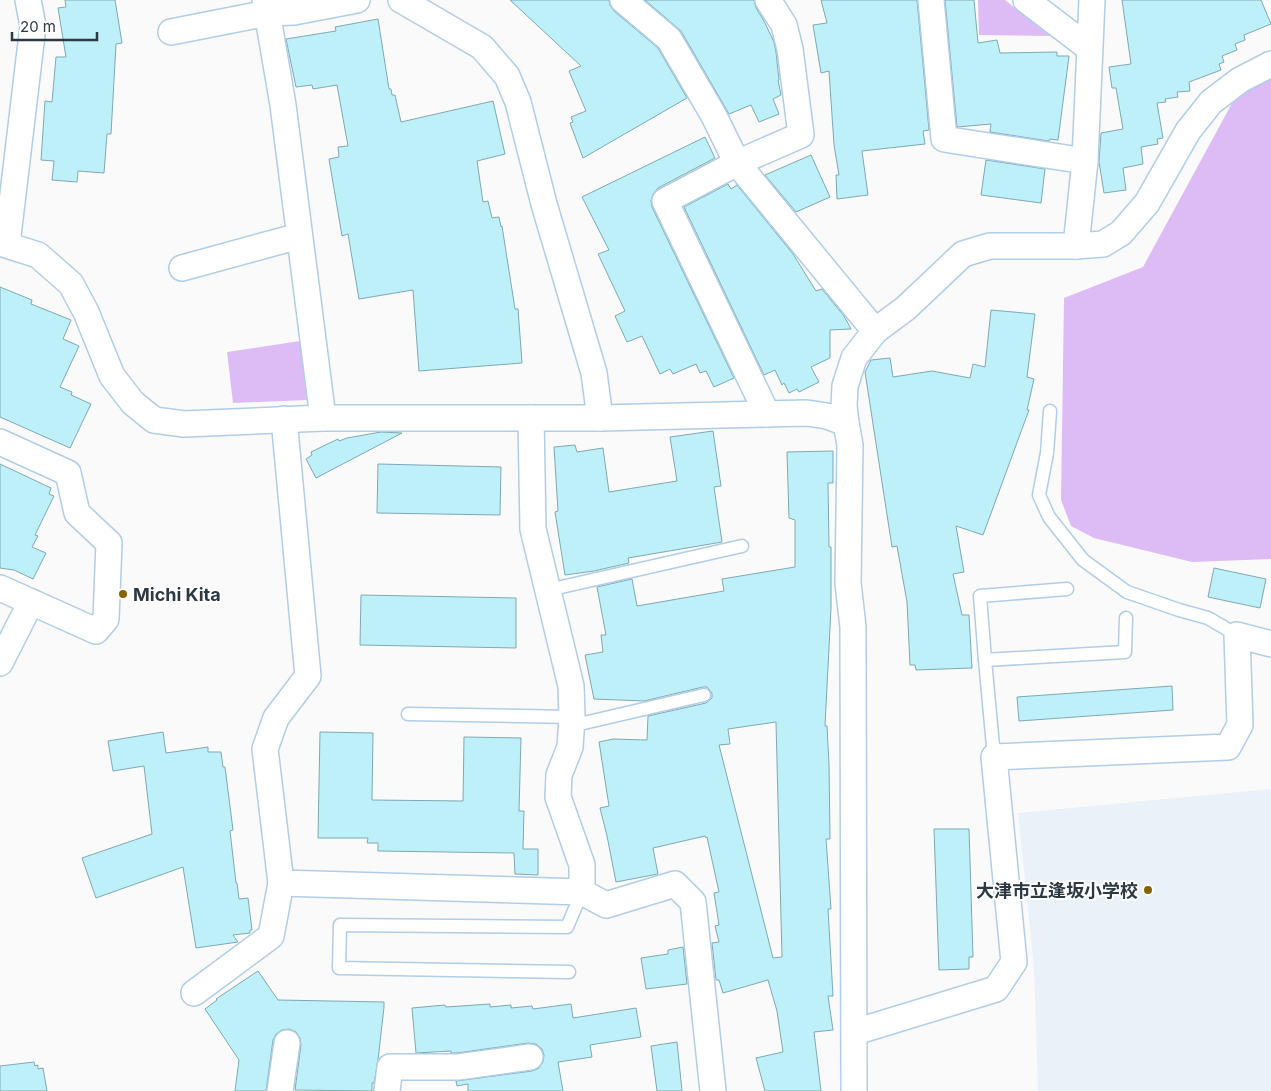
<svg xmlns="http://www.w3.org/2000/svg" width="1271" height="1091" viewBox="0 0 1271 1091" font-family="Inter,'Noto Sans JP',sans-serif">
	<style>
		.built { fill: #eaf1f8 }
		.green { fill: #ddbcf6 }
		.building { fill: #bef0fa; stroke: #7fa9b2; fill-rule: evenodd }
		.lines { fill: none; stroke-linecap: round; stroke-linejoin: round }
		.service-casing { stroke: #b1cde7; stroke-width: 15 }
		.minor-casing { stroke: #b1cde7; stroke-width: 28 }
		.service { stroke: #fff; stroke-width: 12 }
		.minor { stroke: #fff; stroke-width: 25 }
		.poi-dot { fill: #896200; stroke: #fff; stroke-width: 2 }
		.labels { text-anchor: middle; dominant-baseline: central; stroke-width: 4; stroke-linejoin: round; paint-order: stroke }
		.poi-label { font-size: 18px; font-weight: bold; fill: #2c3842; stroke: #fff; text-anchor: start }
	</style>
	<rect width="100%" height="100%" fill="#f9faf9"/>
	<path class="built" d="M1271 789V1091H1038L1034 967 1018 813Z"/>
	<g class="green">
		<path d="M978 0H1005L1050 36 979 35Z"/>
		<path d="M1271 78V559L1192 562 1094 538 1071 526 1061 500 1064 298 1143 267 1237 94Z"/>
		<path d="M300 341 307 400 233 403 227 352Z"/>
	</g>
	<g class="building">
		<path d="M65 0H115L122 43 116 44 111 134H107L104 173 78 171 77 182 52 180 54 161 41 160 45 101 52 102 56 57H66L58 8 66 7Z"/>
		<path d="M510 0H609L610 5 614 11 658 48 687 98 583 158 570 123 573 122 571 117 586 111 569 71 581 66Z"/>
		<path d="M645 0H754L756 8 764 21 774 42 776 52 779 80H778L781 95 773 99 779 114 759 122 751 105 729 114 681 31Z"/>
		<path d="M821 0H917L929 130 923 131 925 144 862 151 868 195 837 199 836 175H839L834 145 829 71 821 73 813 25 827 23Z"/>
		<path d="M945 0H974L978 43 997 40 1000 53 1057 52V56H1069L1058 140 1050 139 1049 141 990 132 991 124 957 127Z"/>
		<path d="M1122 0H1261L1271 24 1244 35 1245 40 1235 44 1237 50 1222 56 1224 62 1219 64 1221 70 1189 82 1190 91 1177 92 1178 97 1165 99 1166 102 1157 103 1163 138 1157 139 1158 144 1141 147 1143 164 1123 168 1126 190 1104 193 1099 162 1101 133 1123 129 1116 88H1112L1109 67 1131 64Z"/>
		<path d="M378 19 389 89H391L392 95H395L401 122 493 101 505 154 477 161 483 202 488 201 492 218 499 217 501 227 502 226 515 309H518L522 363 419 371 413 290 359 299 348 234 342 236 329 159 339 157 338 147 348 146 337 85 313 89 312 85 296 87 286 39 336 31 335 27Z"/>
		<path d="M705 137 715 158 658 188 653 194 651 201 652 207 734 378 714 387 706 371 700 373 696 364 673 374 670 369 660 374 642 336 627 342 615 316 625 311 598 254 609 250 582 197Z"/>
		<path d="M811 155 830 197 796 212 765 175Z"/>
		<path d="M986 160 1045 169 1041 203 981 195Z"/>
		<path d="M728 184 731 189 737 185 793 254 816 291 822 289 844 316 851 329 830 330V358L811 367 819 382 799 392 797 389 789 393 784 383 782 385 775 370 764 375 684 207Z"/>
		<path d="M0 287 32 300 31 304 71 320 63 339 79 346 60 387 72 392 71 395 91 404 70 448 0 417Z"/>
		<path d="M991 310 1035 314 1027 377 1034 379 1027 410H1029L983 535 956 526 964 572 953 574 962 615H969L972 668 916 670 915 665H910L907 602 897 546 892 547 865 372 871 360 890 358 893 377 932 371 970 378 973 364 985 367Z"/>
		<path d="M713 431 721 486 714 487 722 542 628 558 629 563 594 571 565 575 555 512 558 511 554 447 575 445 577 452 603 448 609 492 677 481 670 437Z"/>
		<path d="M381 432 402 433 316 478 306 459 312 455 311 452 338 439 339 441 347 438Z"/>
		<path d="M833 451V483H828L829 547H831V608L825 726H827L829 764 830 839H826L831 909H828L833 996H828L833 1030 814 1032 821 1091H765L756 1058 783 1052 777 1011 768 980 723 993 719 980H716L712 943 719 942 715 926 719 925 714 893 719 892 707 837 706 838 705 836 653 848 658 874 616 882 607 836 600 808 609 806 599 742 613 739 647 740 648 716 706 703 712 698V693L707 687H703L644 701 594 699 585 655 603 652 601 635H606L597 587 632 579 637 606 724 591 722 579 795 567V520L789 518 787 452ZM776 722 782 957 773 958 719 745 730 744 728 729Z"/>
		<path d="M0 464 51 488 49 494 54 496 35 535 38 536 32 547 46 553 33 579 14 570 0 568Z"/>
		<path d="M378 464 501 467 500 515 377 513Z"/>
		<path d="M1214 568 1266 579 1260 608 1208 597Z"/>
		<path d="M361 595 516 598V648L360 645Z"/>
		<path d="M1172 686 1173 710 1019 721 1017 697Z"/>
		<path d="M163 732 166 753 208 747V752H221L223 767H225L233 830 230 831 236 883H237L239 899 248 898 252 930H250V933L233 935 238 942 196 948 183 867 96 898 82 858 152 834 144 766 113 771 108 741Z"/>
		<path d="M320 732 373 733 372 800 463 801 464 737 521 738 519 811H524L523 849H538V875L515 874 514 853 378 851V843H367L368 838H318Z"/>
		<path d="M934 829H969L973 957H969V969L939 970Z"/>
		<path d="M683 947 687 984 646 989 641 958 668 954V950Z"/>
		<path d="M258 971 278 1000 384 1002V1007L378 1060 374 1083H372V1091L295 1090 301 1045 300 1038 296 1032 289 1029 282 1030 276 1034 273 1040 266 1091H235L239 1060 205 1009 217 1000 216 999Z"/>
		<path d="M490 1004V1007L511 1005V1008L532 1006 533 1009 571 1004 573 1018 636 1008 641 1037 590 1045 592 1057 558 1062 563 1091H468V1084L457 1086 456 1081 532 1071 538 1069 543 1062 544 1055 542 1049 536 1044 528 1043 457 1053H451V1051L416 1053 412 1008 445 1005 446 1007Z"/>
		<path d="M677 1042 682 1091H657L651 1046Z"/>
		<path d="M34 1062 35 1066 38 1065V1069L43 1068 47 1091H0V1066Z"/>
	</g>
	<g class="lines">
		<g class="service-casing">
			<g id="service">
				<path d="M1050 411 1047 453 1039 495 1049 517 1083 560 1127 592 1179 610 1208 618 1237 635"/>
				<path d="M548 590 742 546"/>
				<path d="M985 660 980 596 1067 589"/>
				<path d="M408 714 572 717"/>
				<path d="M571 726 704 695"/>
				<path d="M994 757 985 660 1125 652 1126 618"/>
				<path d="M569 972 339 968 340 925 567 927 582 892"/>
			</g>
		</g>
		<g class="minor-casing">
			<g id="minor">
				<path d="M265 0 283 105 323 418"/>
				<path d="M401 0 482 47 507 76 518 102 544 204 594 373 600 418"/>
				<path d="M623 0 669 39 714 116 737 163 801 135 790 49 784 25 768 0"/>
				<path d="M931 0 944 139 1085 161"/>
				<path d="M1026 0 1089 48"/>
				<path d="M171 32 268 13 294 12 357 0"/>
				<path d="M0 243 38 255 71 284 86 312 112 376 133 403 154 420 184 424 323 418H600L807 413 827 416 846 423 850 445 848 583 853 627 854 1091"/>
				<path d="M7 244 33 26 28 0"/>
				<path d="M1076 246 1085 161 1092 0"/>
				<path d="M182 268 299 236"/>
				<path d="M767 414 665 201 737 163 875 331"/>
				<path d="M531 418 533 529 571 686 572 717 570 747 559 775 558 797 582 865V892L606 905 675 884 693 902 713 1091"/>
				<path d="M284 419 308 676 276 718 265 749 281 883 582 892"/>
				<path d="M846 423 844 406 845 386 854 358 875 331 906 308 963 254 990 246H1076L1103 244 1121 233 1147 203 1188 131 1211 102 1240 80 1271 64"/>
				<path d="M0 442 68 473 77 513 109 543 106 619 96 631 0 588"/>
				<path d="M0 663 31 602"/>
				<path d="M194 993 271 936 281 883"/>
				<path d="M855 1032 996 989 1014 962 994 757 1228 747 1240 725 1237 635 1271 644"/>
				<path d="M280 1091 287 1043"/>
				<path d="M387 1091 390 1067H458L530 1057"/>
			</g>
		</g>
		<use href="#service" class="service"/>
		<use href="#minor" class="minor"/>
	</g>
	<g class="poi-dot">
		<circle cx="123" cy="594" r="5"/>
		<circle cx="1148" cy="890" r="5"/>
	</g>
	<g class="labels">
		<g class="poi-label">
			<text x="133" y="594">Michi Kita</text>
			<text x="1138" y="890" text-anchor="end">大津市立逢坂小学校</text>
		</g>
	</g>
	<path d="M12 32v8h85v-8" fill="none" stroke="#2c3842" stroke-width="2.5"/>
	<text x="20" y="32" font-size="15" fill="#2c3842" stroke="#ffffff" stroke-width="4" paint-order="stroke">20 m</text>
</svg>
